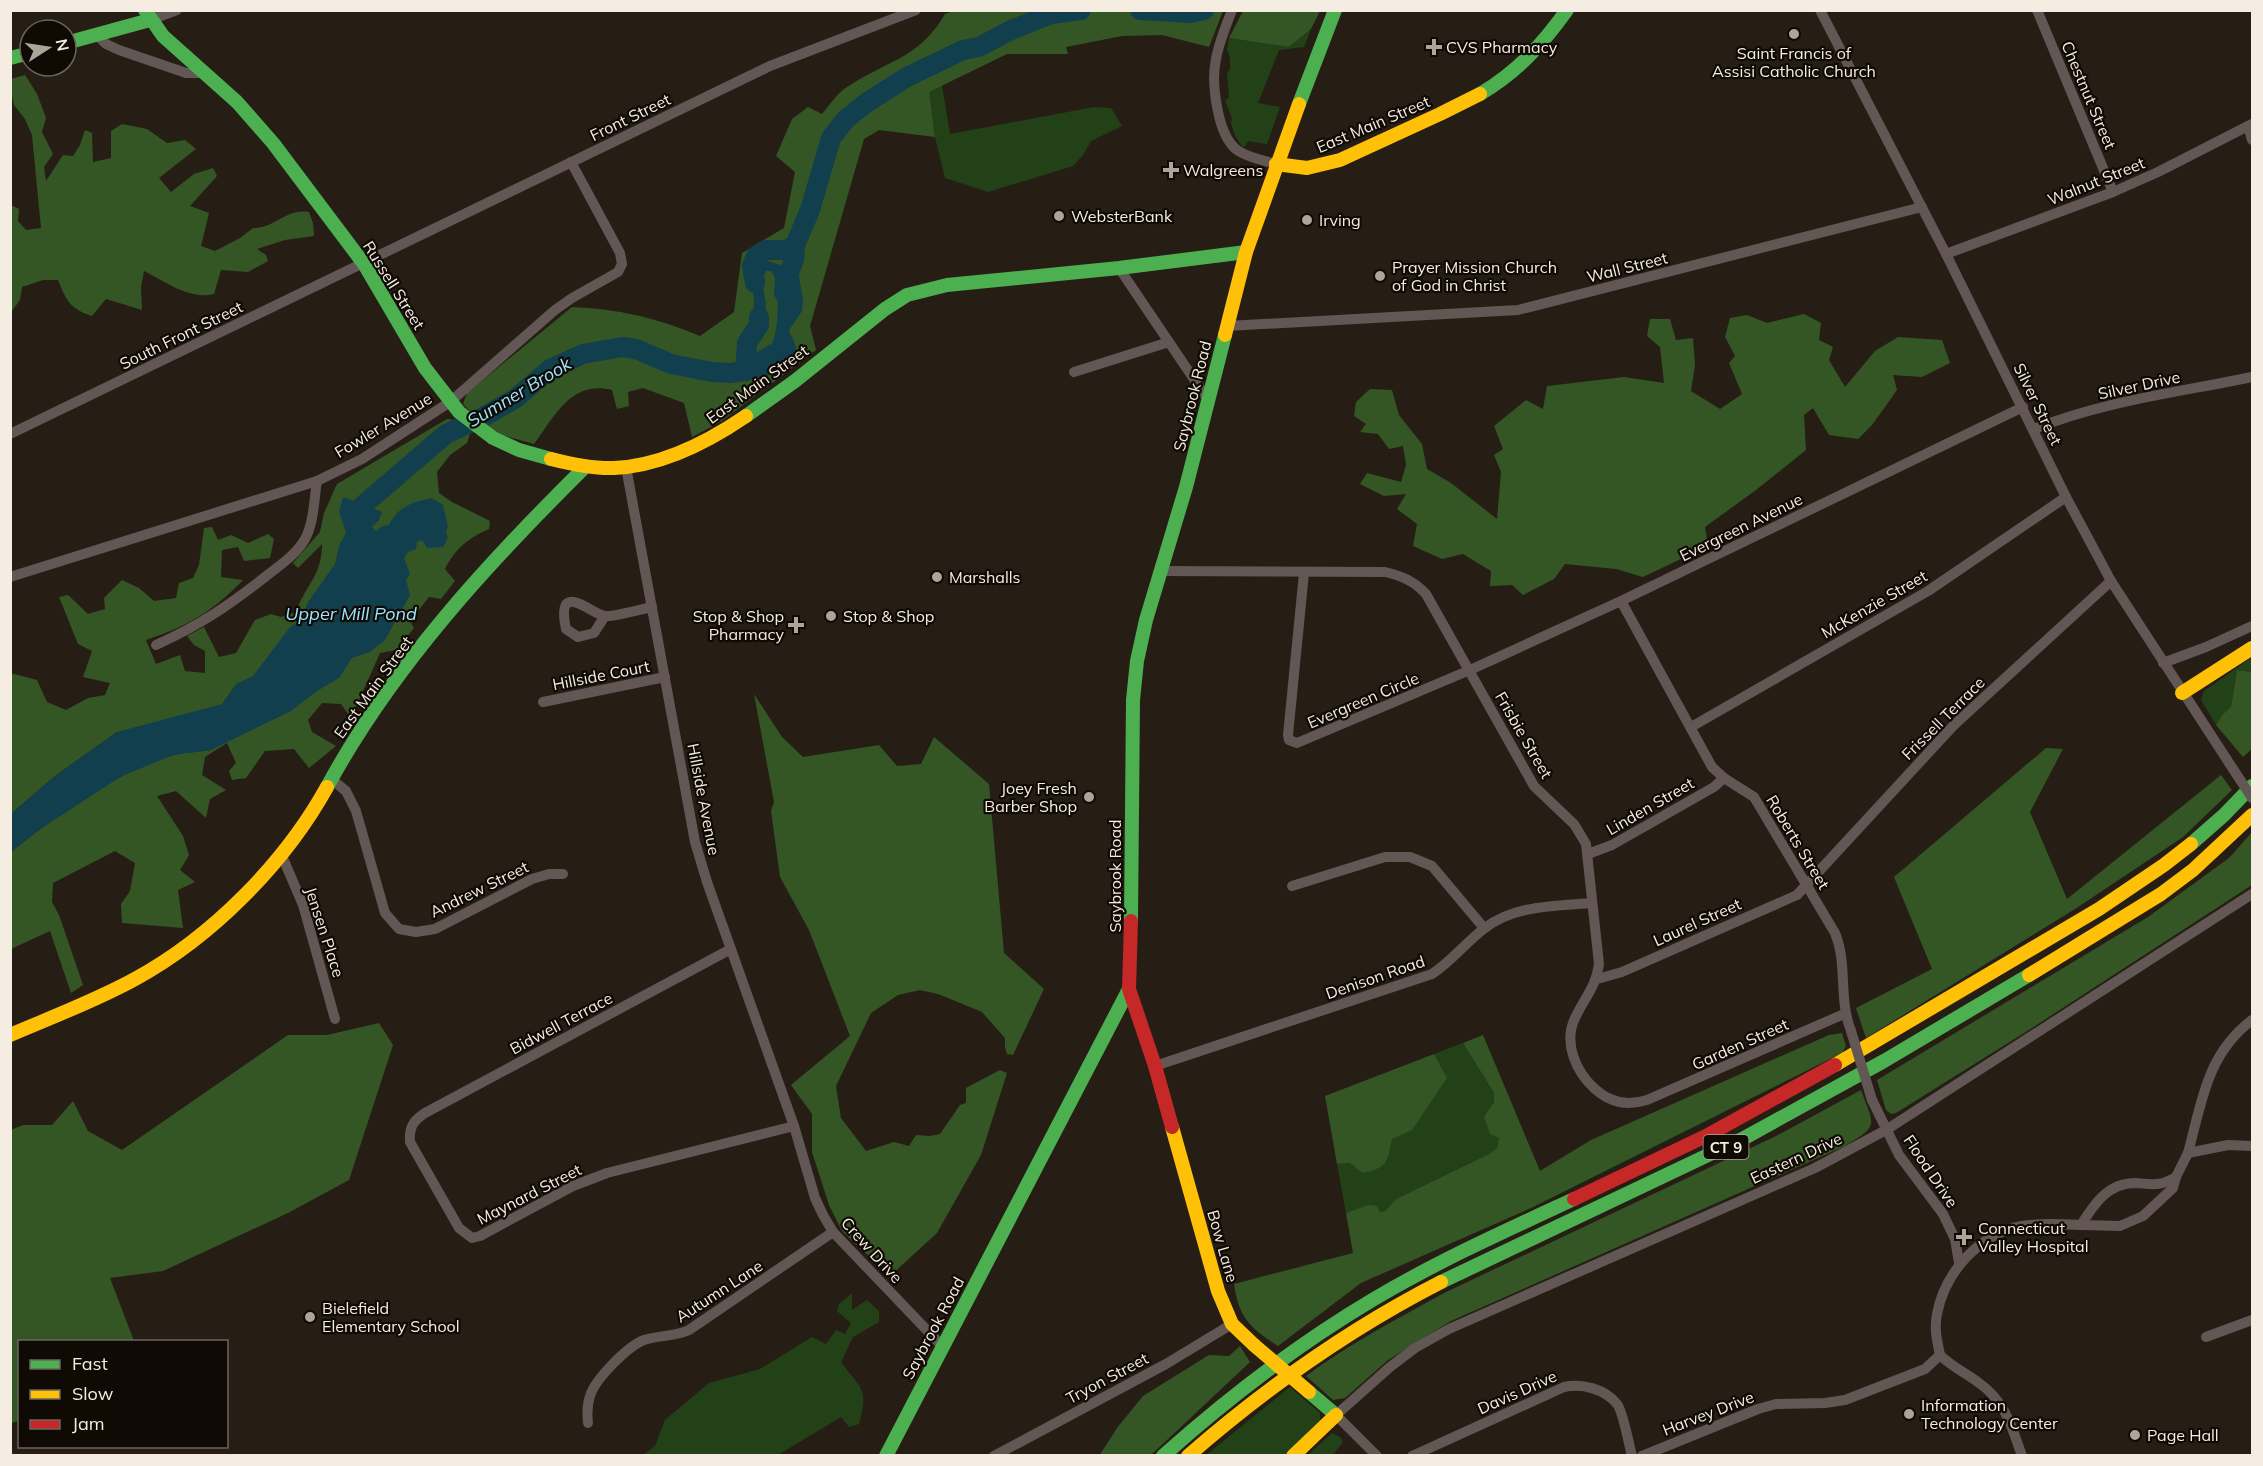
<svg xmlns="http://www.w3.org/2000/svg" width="2263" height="1466" viewBox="0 0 2263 1466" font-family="Mulish,sans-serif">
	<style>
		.green { fill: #234116 }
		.forest { fill: #345625 }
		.water { fill: #123f4d }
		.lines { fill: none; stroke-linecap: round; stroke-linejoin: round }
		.river { stroke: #123f4d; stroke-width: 20 }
		.street { stroke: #625755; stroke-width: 10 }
		.fast { stroke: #4caf50; stroke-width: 14 }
		.slow { stroke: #ffc107; stroke-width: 14 }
		.jam { stroke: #c62828; stroke-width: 14 }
		.street-bridge { stroke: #625755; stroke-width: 10 }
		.slow-bridge { stroke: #ffc107; stroke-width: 14 }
		.poi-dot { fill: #ada49a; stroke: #100a05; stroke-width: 2 }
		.labels { text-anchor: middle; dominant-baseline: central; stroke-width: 4.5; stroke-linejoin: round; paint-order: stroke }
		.shield { fill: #100a05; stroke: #b0a8a0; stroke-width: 1.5 }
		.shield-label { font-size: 15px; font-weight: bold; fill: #f5ece2 }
		.poi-label { font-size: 16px; fill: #f5ece2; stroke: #100a05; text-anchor: start }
		.street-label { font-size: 16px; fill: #f5ece2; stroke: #100a05 }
		.water-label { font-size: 18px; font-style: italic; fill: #9fe3fc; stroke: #100a05 }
	</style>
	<rect width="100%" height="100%" fill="#261e15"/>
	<g class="green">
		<path d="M1311 29 1304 47 1279 50 1258 103 1280 107 1267 144 1248 141 1245 147 1242 146 1235 136 1231 123 1232 118 1225 100 1229 98 1227 73 1230 69V58L1227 50 1229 38 1289 47Z"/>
		<path d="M942 85 950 134 1094 107 1111 108 1122 126 1091 141 1083 155 1073 166 988 192 945 178 935 137 928 92Z"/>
		<path d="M2252 657V672L2237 670 2231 707 2222 715 2216 725 2201 700 2204 691Z"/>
		<path d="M1463 1043 1494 1093C1495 1107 1486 1120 1490 1134L1499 1138 1497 1148 1489 1154 1396 1199 1385 1211 1380 1212 1368 1205 1346 1213 1337 1164 1387 1161 1392 1139 1446 1078 1434 1054Z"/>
		<path d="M852 1293V1310L867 1300 879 1311V1322L853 1337 841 1362C861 1389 869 1388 859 1424L849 1427 841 1417 778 1455H643L655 1446 665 1420 709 1383 760 1369 812 1337 826 1344 836 1330 845 1334 851 1323 837 1311 839 1304Z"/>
		<path d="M1290 1387 1320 1413V1422L1285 1455 1205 1456Z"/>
		<path d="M1332 1433 1340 1437 1343 1442 1333 1455H1308Z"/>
	</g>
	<g class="forest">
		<path d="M956 10 1223 11 1209 47 1162 35 1122 36 1066 47 1068 54H1007L929 92 935 137 879 130 864 139 810 326 816 350 722 421 692 437 684 403 643 388 628 392 629 406 617 409 612 390C571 380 555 416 534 444L491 432 463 404 467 393 572 307C618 309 658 318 700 336L734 312 742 253 784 228 795 172 776 156 792 119 808 107 822 114C830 105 837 93 847 87 886 61 919 59 945 14Z"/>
		<path d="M1243 11V10L1320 11 1311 29 1289 47 1229 38Z"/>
		<path d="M25 75 37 94 46 118 42 132 53 154 44 167 46 181 63 155 73 156 80 145 85 130 92 133 93 162 111 158V131L122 124 147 129 167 143 185 140 196 149 159 178 171 192 194 174 213 168 217 176 190 206 209 213 201 246 215 251 240 238 253 228C274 229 286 208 309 212L313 223 314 236 285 240 257 249 266 255 268 261 248 272 221 270 214 294C190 300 166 282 144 271L141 287 142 310 106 299 92 316C70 309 66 300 58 280H43L22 287 20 300 11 312V205L19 209 18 221 26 230 41 228 32 135 25 119 14 105 11 91V79Z"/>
		<path d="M1804 314 1821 323 1819 340 1833 347 1829 360 1845 387 1875 351 1898 337 1942 340 1950 363 1922 377 1893 375 1897 390 1872 425 1858 439 1829 435 1813 408 1804 415 1806 450 1756 490 1705 527 1708 546 1643 577 1616 569 1565 564 1554 579 1523 595 1512 585 1490 586 1491 571 1463 554 1442 559 1413 546 1417 524 1397 509 1406 494 1384 496 1360 484 1367 473 1401 482 1406 465 1403 446 1389 449 1378 434 1360 432 1366 424 1354 416 1356 402 1370 389 1392 390 1399 415 1422 444 1427 469 1451 483 1497 519 1501 472 1494 455 1503 449 1494 426 1526 400 1543 409 1547 386 1624 377 1664 383 1660 347 1647 336 1650 319H1670L1676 340 1693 338 1695 365 1691 391 1720 409 1742 394 1729 363 1735 356 1725 337 1730 318 1747 315 1767 323Z"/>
		<path d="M447 419 455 420 471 431 467 443 450 455 437 472 439 493 452 502 490 521 489 529C468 538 455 549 445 569L455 581 441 599 429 597 410 621 414 628 396 650 380 653 351 718 341 704 322 703 308 720 312 732 336 746 309 768 294 749 265 751 246 778 232 780 229 771 236 763 227 743 205 757 202 775 226 790 210 799 206 818 176 791 157 796 183 836 189 855 180 870 195 882 178 890 183 928 122 923 121 904 130 891 135 863 115 851 53 883 52 902 59 915 83 985 71 993 50 931 11 949V852C53 818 121 768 174 755 185 752 199 752 211 750L117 732 55 776 11 814 10 673 37 680 47 702 66 710 88 698 105 695 110 683 83 677 92 651 78 644 59 597 68 595 88 614 105 609 104 598 122 580 139 588 154 601 176 598 179 583 193 578 199 565 204 528 212 527 218 540 231 535 248 543 268 534 274 539 270 558 244 561 238 547 222 550 221 577 243 580C212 612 188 626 146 640L156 664 180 655 185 671 205 673V651L194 645 187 636 204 627 219 657 236 653 255 620 271 614 281 617 296 612C306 584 322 576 322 544L298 568 293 563 320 532 324 513 337 484Z"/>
		<path d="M2237 670 2252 672V749L2243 757 2216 725 2222 715 2231 707Z"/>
		<path d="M754 694 782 737 803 757 879 745 897 766 921 764 934 737 989 784 1004 953 1044 989 1013 1055 1007 1054 1005 1047V1038L982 1012 938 994 920 990 898 995 871 1013 836 1086 841 1118 866 1151 894 1142 909 1146 916 1135 930 1136 940 1134 960 1105 966 1103V1088L1000 1070 1007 1073 981 1155 937 1233 890 1276 842 1231 829 1205 812 1152V1114L791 1085 850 1036 809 930 780 877 771 811 774 802Z"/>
		<path d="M2046 748 2063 749 2030 812 2067 899 2221 775 2232 790 2183 837 2075 909 1866 1038 1856 1008 1932 969 1894 877Z"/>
		<path d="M2252 832V885L2035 1026 1896 1113 1891 1114 1886 1110 1877 1080 2148 917 2229 858Z"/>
		<path d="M379 1023 393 1045 349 1180 288 1213 163 1271 110 1278 134 1341 20 1342 19 1421 11 1423V1130L23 1125H52L73 1101 88 1131 122 1150 288 1035H327Z"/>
		<path d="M1842 1033 1846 1046 1842 1053 1531 1208 1361 1283 1278 1346C1250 1328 1239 1318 1234 1284L1353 1253 1346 1213 1368 1205 1377 1206 1380 1212 1385 1211 1396 1199 1489 1154 1497 1148 1499 1138 1490 1134 1484 1117 1494 1102V1093L1463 1043 1483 1035 1540 1171 1591 1140 1829 1035Z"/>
		<path d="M1434 1054 1447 1078 1412 1130 1392 1139C1387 1163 1388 1167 1363 1173L1350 1163 1337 1164 1325 1096Z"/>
		<path d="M1861 1090C1874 1126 1880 1125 1845 1146L1451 1321 1388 1360 1345 1398 1333 1400 1306 1376C1349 1344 1397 1319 1444 1293L1776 1136Z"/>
		<path d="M1240 1346 1250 1362 1151 1455 1099 1456 1117 1428 1143 1396 1209 1355 1229 1356Z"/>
	</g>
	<g class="water">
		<path d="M750 256 798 270 803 300 802 311 789 330C791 336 795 342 796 348 798 362 768 376 757 380L752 371 754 361C758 354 767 352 771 345 779 333 781 281 771 271H766C760 281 765 294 766 305 766 316 760 328 754 337L748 339 746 335C749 324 754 312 754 301 753 285 747 272 750 256Z"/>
		<path d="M343 497 382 512 379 520 372 527 376 531 381 527 389 525C398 506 413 502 432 498L443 505 448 526 446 533 448 538 443 547 427 548 422 540 417 542 416 549 408 552 404 558 410 574 406 580 410 595 385 640 370 652 352 658 339 678 317 691 291 711 211 750 173 755 120 777 36 832 11 852V814L55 776 117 732 222 704 236 684 253 676 290 627 301 621 308 602 335 564 339 546 346 533 339 511Z"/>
	</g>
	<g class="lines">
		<g class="river">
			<path d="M1140 10 1191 13 1204 10"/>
			<path d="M755 283 752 266 756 256 765 250H787L795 245"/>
			<path d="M784 293 785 282 794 260 795 245 810 210 831 138 846 119 866 103 907 77 963 50 979 47 1011 30 1051 14 1081 10"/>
			<path d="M745 371 747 343 759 325V317"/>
			<path d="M358 531 362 506 446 434 483 417 516 398 550 369 583 354 622 347 636 349 671 364 712 372 730 373 745 371 773 354"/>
		</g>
		<g class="street">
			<path d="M1232 10C1226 26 1219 42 1216 59 1211 82 1217 135 1237 150 1248 158 1263 160 1276 164"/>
			<path d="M1820 10 1946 254 2066 497 2111 581 2233 769"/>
			<path d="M2037 10 2113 192"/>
			<path d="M150 20 177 10"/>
			<path d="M97 35 106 44 119 50 186 73H205"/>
			<path d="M2248 126 2252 140"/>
			<path d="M1946 254 2113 192 2158 172 2252 124"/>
			<path d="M1119 268 1208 400"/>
			<path d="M1227 326 1518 310 1922 207"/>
			<path d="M1074 372 1169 342"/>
			<path d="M2034 429C2103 401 2180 392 2252 377"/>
			<path d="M10 434 770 66 916 10"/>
			<path d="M626 467 695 842 707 882 794 1126 815 1198 823 1215 833 1232 942 1346"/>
			<path d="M1160 571 1385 572C1402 576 1414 581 1426 594L1534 786 1574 824 1586 844 1599 964C1596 987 1585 997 1575 1018 1563 1043 1576 1072 1595 1089 1611 1103 1627 1106 1647 1100L1844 1014"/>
			<path d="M1304 573 1288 735 1289 740 1297 743 1470 670 1621 601 2023 407"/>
			<path d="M10 577 317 481 362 459 450 402 555 310 572 298 618 272 622 264 620 253 571 162"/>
			<path d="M1621 601 1712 767 1724 778 1754 797 1835 933C1848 965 1838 997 1851 1031"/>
			<path d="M605 616 594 633 578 637 566 629C555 578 591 614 605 616 614 617 642 609 652 607"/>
			<path d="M156 645C200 625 228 606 265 577 279 566 296 555 305 539 314 523 314 499 317 481"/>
			<path d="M2163 663 2206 647 2252 626"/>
			<path d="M543 702 665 677"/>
			<path d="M1691 727 1928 591 2066 497"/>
			<path d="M330 778 346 791 356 811 385 913 399 929 416 932 435 929 532 879 549 874H563"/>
			<path d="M1588 854 1612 845 1714 787 1724 778"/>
			<path d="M282 856 303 905 335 1019"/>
			<path d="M1292 886 1385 857H1410L1432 866 1484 928"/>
			<path d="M731 949 425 1113C413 1121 409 1127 410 1142L459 1228 472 1238 480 1236 573 1186 607 1173 794 1126"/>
			<path d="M1597 979 1622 972 1797 895 1954 725 2111 581"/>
			<path d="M1155 1066 1432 974C1452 961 1466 942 1485 928 1514 905 1556 906 1592 903"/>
			<path d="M1872 1100 1899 1155 1943 1214 1955 1239 1959 1263"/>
			<path d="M2188 1153C2202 1101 2207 1054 2252 1020"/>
			<path d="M2081 1225 2120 1226 2143 1216 2173 1188 2176 1177 2188 1153 2228 1145 2252 1146"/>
			<path d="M2206 1337 2252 1320"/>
			<path d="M1940 1355C1952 1367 1966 1373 1979 1383 2005 1401 2012 1427 2022 1456"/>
			<path d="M588 1423C587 1414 587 1405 590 1396 595 1379 628 1346 644 1340 659 1335 674 1337 689 1330L833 1232"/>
			<path d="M994 1456 1166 1364 1232 1324"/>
			<path d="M1377 1456 1336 1415 1390 1367 1415 1348 1449 1329 1815 1168 1886 1130 2252 894"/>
			<path d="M1412 1456 1564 1387C1582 1383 1605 1389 1617 1404 1623 1411 1629 1445 1632 1456"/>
			<path d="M1642 1456 1758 1409 1776 1404 1825 1403 1845 1400 1925 1369 1940 1355C1937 1341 1934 1328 1937 1314 1945 1272 1979 1234 2022 1226 2042 1223 2061 1224 2081 1225 2094 1204 2108 1183 2135 1183 2153 1184 2159 1187 2176 1177"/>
		</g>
		<g class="fast">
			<path d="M145 10 163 36 237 102 273 143 364 264 425 368 459 412 493 438 519 450 551 459"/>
			<path d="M66 43 150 20"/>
			<path d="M10 58 30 53"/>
			<path d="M1480 94C1517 72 1542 45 1567 10"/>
			<path d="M1299 104 1335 10"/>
			<path d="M746 416 795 381 885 309 907 295 947 285 1119 268 1246 252"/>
			<path d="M327 787C392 667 488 563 585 467"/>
			<path d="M2191 844 2224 815 2252 786"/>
			<path d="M1131 921 1133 700 1137 661 1146 620 1186 487 1225 335"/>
			<path d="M1441 1282 1746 1137 1884 1061 2029 975"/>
			<path d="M1309 1392 1336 1415"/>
			<path d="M886 1456 1129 989"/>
			<path d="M1163 1456C1229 1397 1298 1344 1374 1299 1438 1261 1507 1230 1574 1199"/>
		</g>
		<g class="slow">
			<path d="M1276 164 1307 168 1340 160 1440 114 1480 94"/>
			<path d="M1225 335 1246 252 1299 104"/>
			<path d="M551 459C571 464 593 469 614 468 661 466 708 442 746 416"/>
			<path d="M2182 693 2252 648"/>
			<path d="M2029 975 2161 894 2193 870 2252 815"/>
			<path d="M10 1035C52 1017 95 1001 135 979 212 937 285 863 327 787"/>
			<path d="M1835 1065 2099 909 2164 865 2191 844"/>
			<path d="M1172 1127 1218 1291 1232 1324 1254 1345"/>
			<path d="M1188 1456C1266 1388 1349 1329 1441 1282"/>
			<path d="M1293 1456 1336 1415"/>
		</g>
		<g class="jam">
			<path d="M1131 921 1129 989 1155 1066 1172 1127"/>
			<path d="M1574 1199 1708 1135 1835 1065"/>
		</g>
		<g class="street-bridge">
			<path d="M2233 769 2252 798"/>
			<path d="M1851 1031 1872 1100"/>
		</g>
		<path class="slow-bridge" d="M1254 1345 1309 1392"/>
	</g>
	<g class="poi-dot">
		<circle cx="1794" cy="34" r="6"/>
		<path d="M1431 38h6v6h6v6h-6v6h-6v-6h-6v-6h6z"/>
		<path d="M1168 161h6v6h6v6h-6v6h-6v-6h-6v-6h6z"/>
		<circle cx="1059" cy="216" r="6"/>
		<circle cx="1307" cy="220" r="6"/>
		<circle cx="1380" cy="276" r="6"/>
		<circle cx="937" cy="577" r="6"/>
		<circle cx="831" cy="616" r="6"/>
		<path d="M793 616h6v6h6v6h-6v6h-6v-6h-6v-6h6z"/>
		<circle cx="1089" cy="797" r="6"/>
		<path d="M1961 1228h6v6h6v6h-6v6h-6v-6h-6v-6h6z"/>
		<circle cx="310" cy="1317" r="6"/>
		<circle cx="1909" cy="1414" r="6"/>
		<circle cx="2135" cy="1435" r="6"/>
	</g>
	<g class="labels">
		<rect class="shield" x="1703.5" y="1135" width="45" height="24" rx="4.5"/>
		<g class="shield-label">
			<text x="1726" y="1147">CT 9</text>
		</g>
		<g class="poi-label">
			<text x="1446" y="47">CVS Pharmacy</text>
			<text x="1794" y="53" text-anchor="middle">Saint Francis of<tspan x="1794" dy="18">Assisi Catholic Church</tspan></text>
			<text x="1183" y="170">Walgreens</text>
			<text x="1071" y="216">WebsterBank</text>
			<text x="1319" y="220">Irving</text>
			<text x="1392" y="267">Prayer Mission Church<tspan x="1392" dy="18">of God in Christ</tspan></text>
			<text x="949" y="577">Marshalls</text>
			<text x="784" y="616" text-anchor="end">Stop &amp; Shop<tspan x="784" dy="18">Pharmacy</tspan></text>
			<text x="843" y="616">Stop &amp; Shop</text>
			<text x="1077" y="788" text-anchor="end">Joey Fresh<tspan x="1077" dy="18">Barber Shop</tspan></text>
			<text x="1978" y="1228">Connecticut<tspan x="1978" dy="18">Valley Hospital</tspan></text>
			<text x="322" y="1308">Bielefield<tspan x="322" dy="18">Elementary School</tspan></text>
			<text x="1921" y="1405">Information<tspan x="1921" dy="18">Technology Center</tspan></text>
			<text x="2147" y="1435">Page Hall</text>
		</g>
		<g class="street-label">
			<text transform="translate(2089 95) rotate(67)">Chestnut Street</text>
			<text transform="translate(630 117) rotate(-26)">Front Street</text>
			<text transform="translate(1373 124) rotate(-23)">East Main Street</text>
			<text transform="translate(2096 181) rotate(-22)">Walnut Street</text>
			<text transform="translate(1627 267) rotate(-14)">Wall Street</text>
			<text transform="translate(394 285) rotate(58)">Russell Street</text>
			<text transform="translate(181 335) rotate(-26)">South Front Street</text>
			<text transform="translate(757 384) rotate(-36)">East Main Street</text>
			<text transform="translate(2139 385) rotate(-12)">Silver Drive</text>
			<text transform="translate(1192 396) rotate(-76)">Saybrook Road</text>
			<text transform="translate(2038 404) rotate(64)">Silver Street</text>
			<text transform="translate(383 425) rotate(-31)">Fowler Avenue</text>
			<text transform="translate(1741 527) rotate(-26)">Evergreen Avenue</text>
			<text transform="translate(1874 604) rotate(-30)">McKenzie Street</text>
			<text transform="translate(601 675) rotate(-11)">Hillside Court</text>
			<text transform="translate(373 687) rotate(-54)">East Main Street</text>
			<text transform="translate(1363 700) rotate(-23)">Evergreen Circle</text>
			<text transform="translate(1943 718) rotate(-45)">Frissell Terrace</text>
			<text transform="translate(1524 735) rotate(60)">Frisbie Street</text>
			<text transform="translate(704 799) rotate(79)">Hillside Avenue</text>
			<text transform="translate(1650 806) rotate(-30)">Linden Street</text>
			<text transform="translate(1798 842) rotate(59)">Roberts Street</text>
			<text transform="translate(1115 876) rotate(-90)">Saybrook Road</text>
			<text transform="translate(479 889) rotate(-26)">Andrew Street</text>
			<text transform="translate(1697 922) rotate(-24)">Laurel Street</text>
			<text transform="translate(325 932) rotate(72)">Jensen Place</text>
			<text transform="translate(1375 977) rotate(-19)">Denison Road</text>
			<text transform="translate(561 1023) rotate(-28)">Bidwell Terrace</text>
			<text transform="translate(1740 1044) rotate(-24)">Garden Street</text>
			<text transform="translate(1796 1158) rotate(-25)">Eastern Drive</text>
			<text transform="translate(1931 1171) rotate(56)">Flood Drive</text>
			<text transform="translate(529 1194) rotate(-27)">Maynard Street</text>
			<text transform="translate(1223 1246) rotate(74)">Bow Lane</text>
			<text transform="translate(872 1250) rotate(48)">Crew Drive</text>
			<text transform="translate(719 1291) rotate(-33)">Autumn Lane</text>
			<text transform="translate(933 1328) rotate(-62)">Saybrook Road</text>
			<text transform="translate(1107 1378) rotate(-28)">Tryon Street</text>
			<text transform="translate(1517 1392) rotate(-24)">Davis Drive</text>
			<text transform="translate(1708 1413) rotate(-21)">Harvey Drive</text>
		</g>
		<g class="water-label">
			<text transform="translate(519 392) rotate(-31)">Sumner Brook</text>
			<text x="351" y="613">Upper Mill Pond</text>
		</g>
	</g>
	<rect width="2263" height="1466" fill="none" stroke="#f5ece2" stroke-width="24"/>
	<rect x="18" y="1340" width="210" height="108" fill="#100a05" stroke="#6c645d" stroke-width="1.5"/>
	<rect x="30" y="1360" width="30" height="9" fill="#4caf50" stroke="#6c645d" stroke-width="1.5"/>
	<text x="72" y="1370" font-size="18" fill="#f5ece2">Fast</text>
	<rect x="30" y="1390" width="30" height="9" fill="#ffc107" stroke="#6c645d" stroke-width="1.5"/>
	<text x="72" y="1400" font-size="18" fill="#f5ece2">Slow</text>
	<rect x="30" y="1420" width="30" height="9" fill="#c62828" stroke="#6c645d" stroke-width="1.5"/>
	<text x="72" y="1430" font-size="18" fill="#f5ece2">Jam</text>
	<g transform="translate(48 48) rotate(78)"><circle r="28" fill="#100a05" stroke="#6c645d" stroke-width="1.5"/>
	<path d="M0-4.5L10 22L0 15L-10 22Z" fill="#ada49a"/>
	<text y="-9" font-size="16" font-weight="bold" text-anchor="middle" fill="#f5ece2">N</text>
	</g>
</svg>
